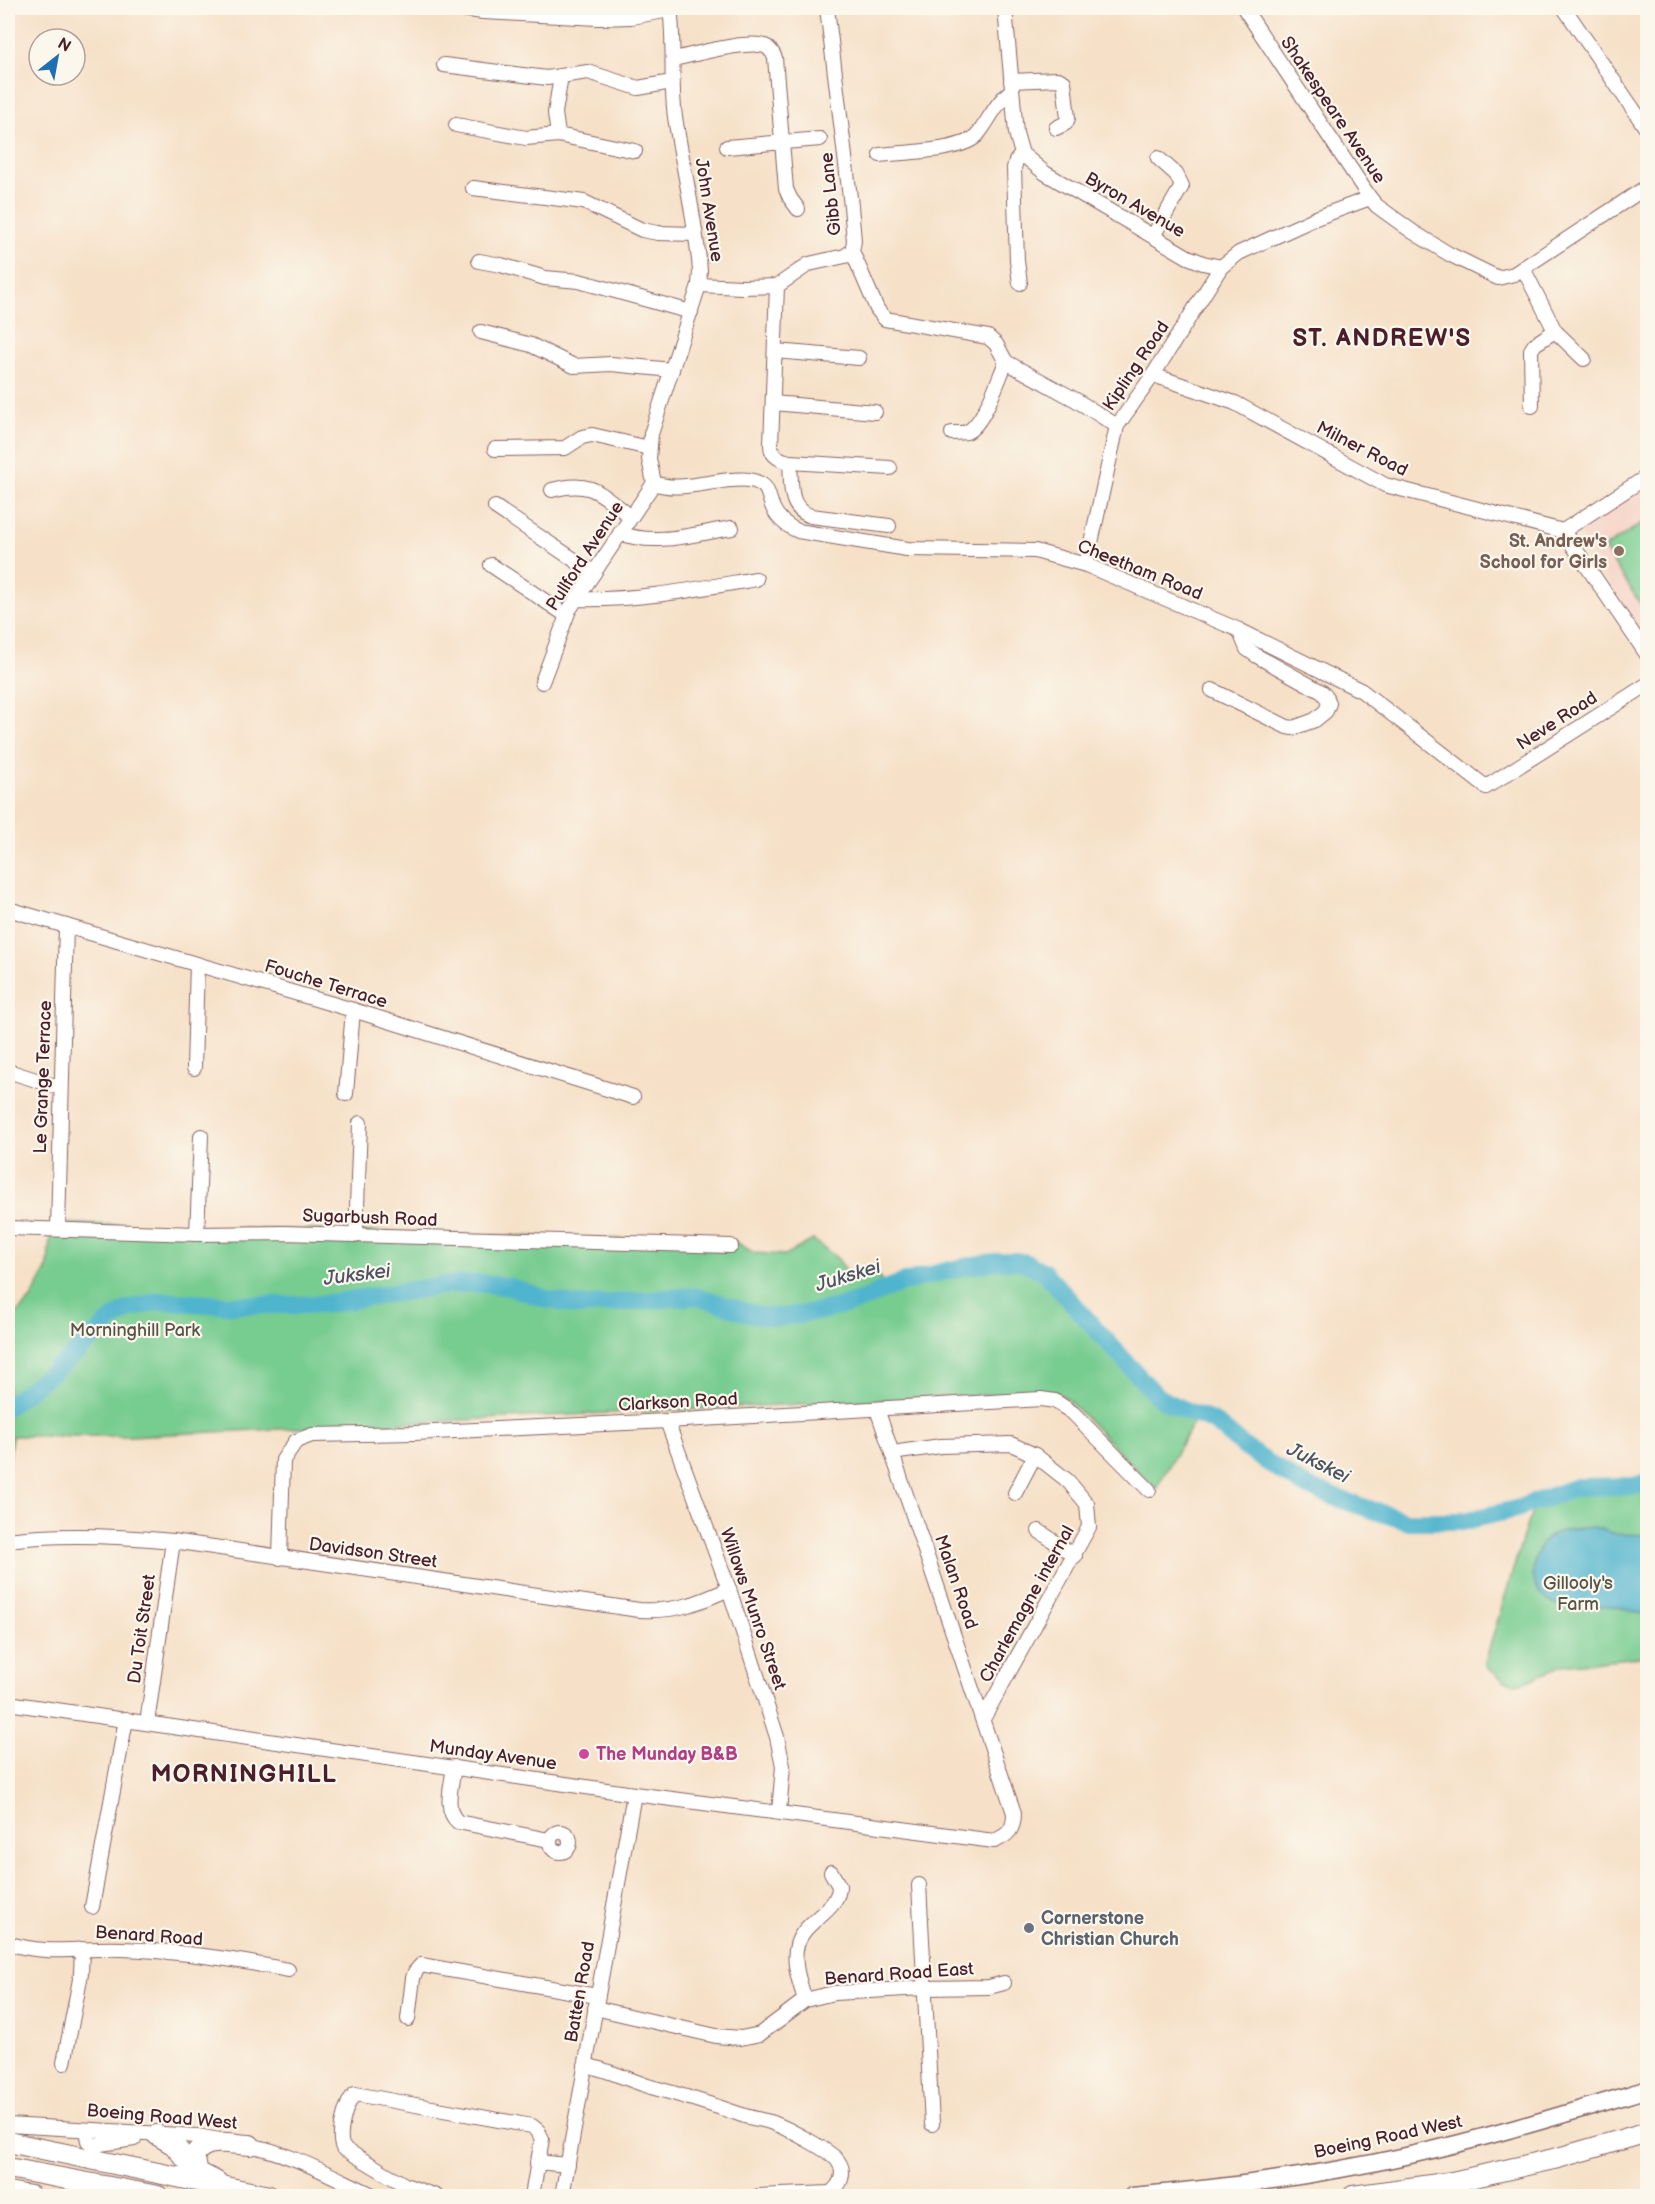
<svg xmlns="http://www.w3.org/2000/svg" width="1655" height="2204" viewBox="0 0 1655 2204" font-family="'Balsamiq Sans',sans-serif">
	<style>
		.built { fill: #f6d1c5 }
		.green { fill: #77cc90; stroke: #60765e; stroke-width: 1.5 }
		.water { fill: #4fb4ce; stroke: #4c6a7c; stroke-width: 1.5 }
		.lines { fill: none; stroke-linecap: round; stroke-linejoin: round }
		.stream { stroke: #4fb4ce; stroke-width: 3 }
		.river { stroke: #4fb4ce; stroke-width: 18 }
		.minor-casing { stroke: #866362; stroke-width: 16 }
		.major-casing { stroke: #866362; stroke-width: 19 }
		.highway-casing { stroke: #866362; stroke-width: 22 }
		.minor { stroke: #fff; stroke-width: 14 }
		.major { stroke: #fff; stroke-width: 16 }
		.highway { stroke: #fff; stroke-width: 20 }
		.education-dot { fill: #8d6e63; stroke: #fbf7ec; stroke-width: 2 }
		.hotel-dot { fill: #d1479c; stroke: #fbf7ec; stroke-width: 2 }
		.worship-dot { fill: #6b7280; stroke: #fbf7ec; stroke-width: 2 }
		.labels { text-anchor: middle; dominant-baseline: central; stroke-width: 4.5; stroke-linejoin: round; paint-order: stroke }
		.street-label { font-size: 18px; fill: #4a1f2b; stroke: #fbf7ec }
		.education-label { font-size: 18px; font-weight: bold; fill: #785e54; stroke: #fbf7ec; text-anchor: end }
		.park-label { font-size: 18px; fill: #585349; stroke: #fbf7ec }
		.hotel-label { font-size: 18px; font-weight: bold; fill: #b23c85; stroke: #fbf7ec; text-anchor: start }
		.worship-label { font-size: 18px; font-weight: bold; fill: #5b616d; stroke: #fbf7ec; text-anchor: start }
		.water-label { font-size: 20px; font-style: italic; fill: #4c5364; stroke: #fbf7ec }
		.district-label { font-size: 24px; font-weight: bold; letter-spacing: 1.5px; fill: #4a1f2b; stroke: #fbf7ec }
	</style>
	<rect width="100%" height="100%" fill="#fbf7ec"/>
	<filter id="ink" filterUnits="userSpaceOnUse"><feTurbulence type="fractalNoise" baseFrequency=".0167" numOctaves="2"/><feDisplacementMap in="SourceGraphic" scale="12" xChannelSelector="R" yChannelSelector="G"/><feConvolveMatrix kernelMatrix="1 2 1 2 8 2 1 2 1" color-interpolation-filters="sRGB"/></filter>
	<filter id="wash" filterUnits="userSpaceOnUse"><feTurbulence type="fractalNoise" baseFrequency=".008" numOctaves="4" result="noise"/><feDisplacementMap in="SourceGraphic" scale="24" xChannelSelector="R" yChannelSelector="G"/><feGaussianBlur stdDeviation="1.35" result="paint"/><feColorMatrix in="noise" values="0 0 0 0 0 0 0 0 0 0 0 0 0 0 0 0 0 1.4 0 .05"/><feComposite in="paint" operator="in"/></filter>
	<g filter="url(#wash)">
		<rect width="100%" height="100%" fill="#f6e0c7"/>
		<path class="built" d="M1647 480V646L1575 526Z"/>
		<g class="green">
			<path d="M1647 520V614L1604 548Z"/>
			<path d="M51 1223 736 1242 754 1253 786 1255 813 1240 837 1258 852 1278 876 1273 888 1288 987 1262H1022L1043 1271 1156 1395 1167 1402 1198 1414 1156 1489 1064 1396 1053 1392 130 1436H12L8 1470V1322L31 1299 48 1266Z"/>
			<path d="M1647 1488V1656L1562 1665 1528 1681 1517 1684 1504 1680 1487 1668 1485 1662 1527 1524 1535 1507 1557 1497Z"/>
		</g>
		<path class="water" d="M1594 1527 1616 1534 1647 1535V1615C1636 1612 1623 1607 1611 1606 1599 1604 1586 1610 1574 1608 1539 1604 1525 1584 1538 1551 1546 1528 1574 1529 1594 1527Z"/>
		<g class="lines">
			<path class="stream" d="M1634 1486 1648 1481"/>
			<path class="river" d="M8 1406 69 1359 114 1318 129 1309 159 1301 228 1305H299L326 1304 446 1285 479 1283 511 1287 546 1299 579 1306 694 1296C723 1302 752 1319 782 1317 803 1315 849 1306 867 1298 874 1295 881 1290 888 1288 914 1278 996 1256 1022 1262 1029 1263 1036 1268 1043 1271L1156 1395 1167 1402 1214 1422 1247 1449 1303 1485 1345 1501 1406 1521H1465L1516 1509 1577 1487 1634 1486 1648 1482"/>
		</g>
	</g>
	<g filter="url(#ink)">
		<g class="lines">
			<g class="minor-casing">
				<g id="minor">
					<path d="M455 8 483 12 598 18"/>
					<path d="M579 8 598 18 631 17 670 10"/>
					<path d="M1005 8 1016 133 1022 154 1045 173 1188 257 1203 263 1221 267"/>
					<path d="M1244 8 1370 198 1377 206 1413 232 1449 254 1498 278 1514 274 1648 186"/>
					<path d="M1564 8 1648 131"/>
					<path d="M674 59C693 55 751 38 767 47 771 50 773 53 775 58L786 189 790 198 798 209"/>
					<path d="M444 65 547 78 588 72 638 88 672 82"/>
					<path d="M1011 81 1058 79 1064 82 1068 118 1066 123 1056 128"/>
					<path d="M456 125 526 138 558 135 635 151"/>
					<path d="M558 135 555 113 561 76"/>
					<path d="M727 147 820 139"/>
					<path d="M880 155C902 152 964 152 978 134 990 119 996 102 1012 90"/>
					<path d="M473 188 584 202 642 230 658 233 695 234"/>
					<path d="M1153 236 1182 186 1176 174 1158 158"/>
					<path d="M852 251 877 309 885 319 988 337 996 344 1006 362C998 380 984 424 967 432 962 433 957 433 952 433"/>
					<path d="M479 261 501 265 545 278 579 281 691 312"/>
					<path d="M1523 268 1555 331 1584 359"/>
					<path d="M1020 283 1017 261 1014 168 1016 161 1022 154"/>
					<path d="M699 285 742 287 777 286 809 264 845 256 852 251 854 241 851 206 827 8"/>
					<path d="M777 286 771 445C771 456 780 460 790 462L890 468"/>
					<path d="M481 332 531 345 574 366 611 364 672 370"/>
					<path d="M775 351 859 358"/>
					<path d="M1006 362 1076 400 1117 426"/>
					<path d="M1153 375 1235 403 1385 485 1563 531"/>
					<path d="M773 403 875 412"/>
					<path d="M1532 406 1531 350 1535 344 1555 331"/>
					<path d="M495 449 565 448 582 437 592 435 649 448"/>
					<path d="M790 462C792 484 787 508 811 516L889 526"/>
					<path d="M654 483C682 494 721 476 750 480 771 485 766 493 773 508 778 520 787 526 798 531L907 549 1035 551 1086 565 1239 630 1362 691 1486 787 1648 684"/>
					<path d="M654 483 649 459 651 434 699 285 700 271C696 220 683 169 675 117 670 81 675 44 670 8"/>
					<path d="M552 490C592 479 601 494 631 517"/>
					<path d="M495 507 594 573"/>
					<path d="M1563 531 1648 656"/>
					<path d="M1563 531 1648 476"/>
					<path d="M620 533C655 547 697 533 732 528"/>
					<path d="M491 565 566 615"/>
					<path d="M1086 565 1117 426 1153 375 1221 267 1239 253 1316 218 1370 198"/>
					<path d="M576 599C637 601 696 589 756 579"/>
					<path d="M542 682 569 610 654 483"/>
					<path d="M1212 690 1287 727 1293 728 1315 720 1326 711 1329 703 1327 698 1322 692 1257 656 1247 649 1239 630"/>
					<path d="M8 909 353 1010 633 1097"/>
					<path d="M194 1068 197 964"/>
					<path d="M8 1071 61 1088"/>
					<path d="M346 1094 353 1010"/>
					<path d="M8 1228 197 1234 284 1233 731 1246"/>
					<path d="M58 1228 66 926"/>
					<path d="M197 1234 201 1136"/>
					<path d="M356 1235 360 1123"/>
					<path d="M667 1421 729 1589 777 1737 783 1766 779 1812"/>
					<path d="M892 1453 941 1446 1011 1444 1035 1455 1068 1481 1087 1504 1089 1527 983 1719"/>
					<path d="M1015 1493 1035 1455"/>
					<path d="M1039 1531 1075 1556"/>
					<path d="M8 1540C60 1533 120 1536 173 1541L639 1610C675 1612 696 1604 729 1589"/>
					<path d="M280 1558 283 1460 296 1441 312 1435 414 1433 667 1421 1041 1399 1055 1401 1073 1413 1149 1490"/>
					<path d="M8 1703 634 1794 994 1841C1009 1835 1014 1829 1014 1813L877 1409"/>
					<path d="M147 1723 173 1541"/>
					<path d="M454 1767C452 1784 443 1810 458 1822L549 1840"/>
					<circle cx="560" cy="1842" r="10"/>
					<path d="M919 1885 932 2124"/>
					<path d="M92 1907 126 1719"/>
					<path d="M8 1943C44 1956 85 1947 122 1949 177 1951 234 1959 288 1970"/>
					<path d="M805 2000C800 1983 792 1963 797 1945 803 1921 840 1909 839 1886L831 1872"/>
					<path d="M595 2008 716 2036 741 2038 760 2034 805 2000 834 1993 924 1988 989 1987 1004 1983"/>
					<path d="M408 2019 413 1978 415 1972 421 1965 597 1996"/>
					<path d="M64 2063 81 1974 82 1949"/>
					<path d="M585 2065C609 2070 629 2080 651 2087 681 2095 710 2104 739 2114 749 2118 760 2119 770 2122 783 2126 831 2151 838 2161 846 2172 841 2186 830 2193L758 2196"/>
					<path d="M8 2125 197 2136 219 2140"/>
					<path d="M86 2130 88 2141 94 2145 134 2139"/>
					<path d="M243 2144C290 2152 333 2177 375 2196"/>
					<path d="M537 2162 568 2165"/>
					<path d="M436 2196 405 2185 343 2148C337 2136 345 2103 355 2094L532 2126 538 2131 542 2139 532 2196"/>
					<path d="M562 2196 634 1794"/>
				</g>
			</g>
			<g class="major-casing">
				<path id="major" d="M1132 2196C1224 2188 1316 2176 1406 2156 1487 2138 1568 2113 1648 2089"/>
			</g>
			<g class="highway-casing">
				<g id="highway">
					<path d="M157 2135 174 2145 196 2171"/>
					<path d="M8 2142 269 2196"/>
					<path d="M8 2168 158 2196"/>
					<path d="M217 2182 198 2172 194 2156C205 2136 230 2144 250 2145"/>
					<path d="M8 2192 31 2196"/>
					<path d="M1353 2196 1452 2182 1558 2158 1648 2132"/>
				</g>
			</g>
			<use href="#minor" class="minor"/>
			<use href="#major" class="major"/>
			<use href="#highway" class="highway"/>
		</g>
	</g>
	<circle class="education-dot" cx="1619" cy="551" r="6"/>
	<circle class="hotel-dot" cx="584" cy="1754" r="6"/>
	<circle class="worship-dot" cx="1029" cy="1928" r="6"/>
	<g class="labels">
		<g class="street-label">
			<text transform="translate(1333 110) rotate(56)">Shakespeare Avenue</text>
			<text transform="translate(831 194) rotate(-96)">Gibb Lane</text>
			<text transform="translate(1135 205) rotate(30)">Byron Avenue</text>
			<text transform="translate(709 210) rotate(81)">John Avenue</text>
			<text transform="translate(1136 366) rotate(-56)">Kipling Road</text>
			<text transform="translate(1362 449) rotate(27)">Milner Road</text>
			<text transform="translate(585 556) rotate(-57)">Pullford Avenue</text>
			<text transform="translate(1140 570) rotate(22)">Cheetham Road</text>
			<text transform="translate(1557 721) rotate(-33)">Neve Road</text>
			<text transform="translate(326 984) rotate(17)">Fouche Terrace</text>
			<text transform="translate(43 1077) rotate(-88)">Le Grange Terrace</text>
			<text transform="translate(370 1218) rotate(2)">Sugarbush Road</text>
			<text transform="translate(678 1402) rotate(-3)">Clarkson Road</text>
			<text transform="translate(373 1553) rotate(8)">Davidson Street</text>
			<text transform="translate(956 1582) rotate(71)">Malan Road</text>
			<text transform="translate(1027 1604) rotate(-61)">Charlemagne internal</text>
			<text transform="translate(753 1609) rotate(71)">Willows Munro Street</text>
			<text transform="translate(142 1629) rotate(-82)">Du Toit Street</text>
			<text transform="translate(493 1755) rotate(8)">Munday Avenue</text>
			<text transform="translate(149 1936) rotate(4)">Benard Road</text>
			<text transform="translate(899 1974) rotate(-4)">Benard Road East</text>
			<text transform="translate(580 1992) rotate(-80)">Batten Road</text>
			<text transform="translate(162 2117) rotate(5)">Boeing Road West</text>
			<text transform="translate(1388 2137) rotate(-12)">Boeing Road West</text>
		</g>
		<g class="education-label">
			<text x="1607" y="541">St. Andrew's<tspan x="1607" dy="21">School for Girls</tspan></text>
		</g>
		<g class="park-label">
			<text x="135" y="1330">Morninghill Park</text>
			<text x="1578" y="1583">Gillooly's<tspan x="1578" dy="21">Farm</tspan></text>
		</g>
		<g class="hotel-label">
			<text x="596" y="1754">The Munday B&amp;B</text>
		</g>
		<g class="worship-label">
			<text x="1041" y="1918">Cornerstone<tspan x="1041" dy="21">Christian Church</tspan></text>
		</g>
		<g class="water-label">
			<text transform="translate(357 1275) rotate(-7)">Jukskei</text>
			<text transform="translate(848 1276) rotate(-17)">Jukskei</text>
			<text transform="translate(1318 1463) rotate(27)">Jukskei</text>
		</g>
		<g class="district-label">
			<text x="1382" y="338">ST. ANDREW'S</text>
			<text x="244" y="1774">MORNINGHILL</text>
		</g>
	</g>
	<rect width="1655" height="2204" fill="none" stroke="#fbf7ec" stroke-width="30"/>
	<g transform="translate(57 57) rotate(31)"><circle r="28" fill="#fbf7ec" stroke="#b4a19f" stroke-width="1.5"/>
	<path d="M0-4.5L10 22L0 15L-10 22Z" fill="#1f6fb2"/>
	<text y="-9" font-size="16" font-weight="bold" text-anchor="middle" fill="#4a1f2b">N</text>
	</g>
</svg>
